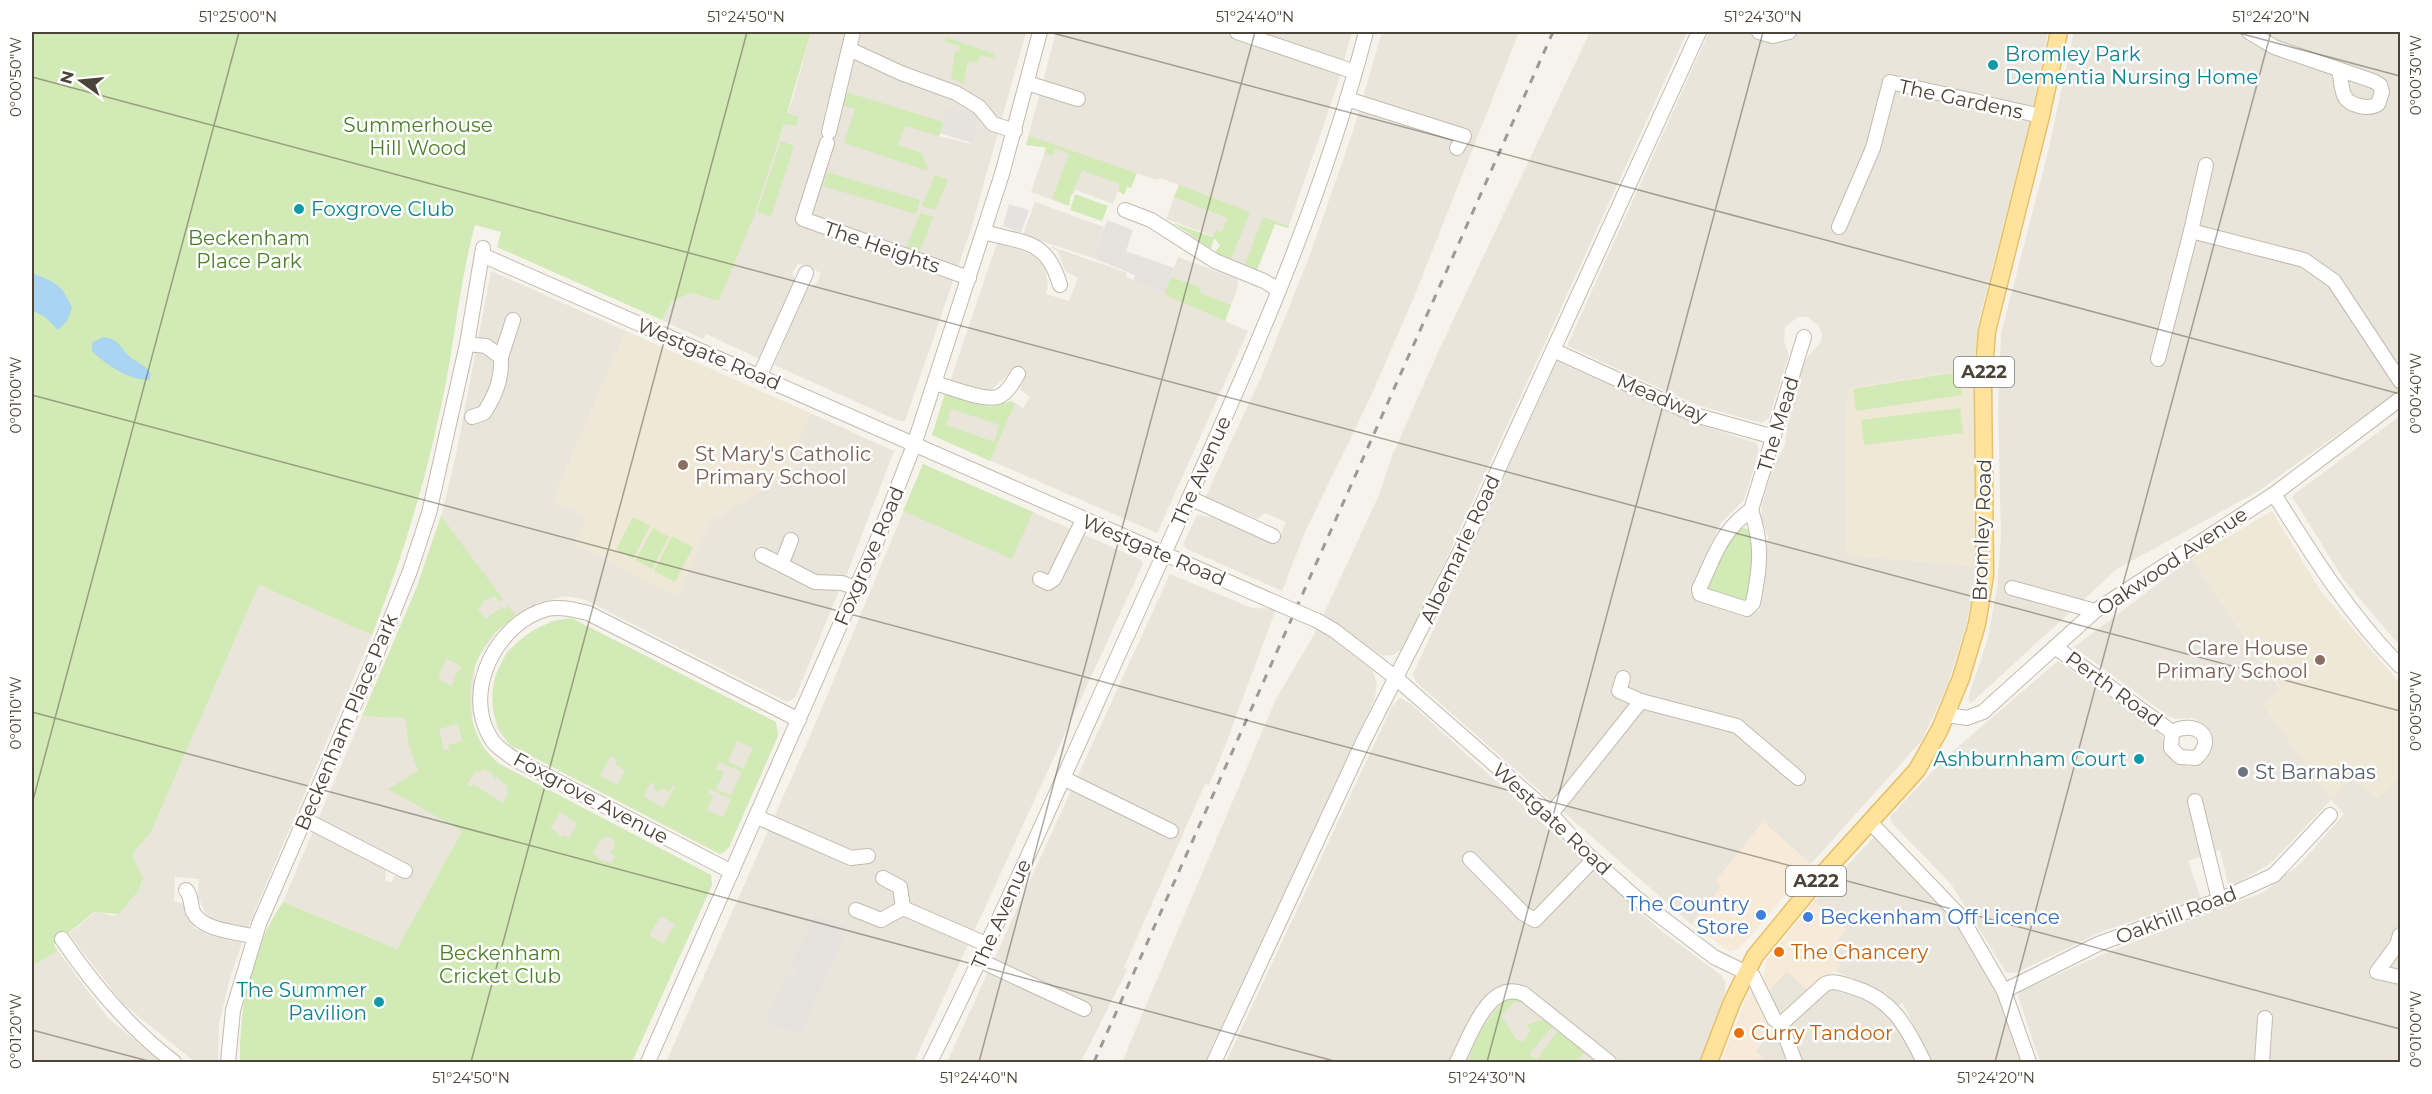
<svg xmlns="http://www.w3.org/2000/svg" width="2432" height="1094" viewBox="0 0 2432 1094" font-family="Montserrat,sans-serif">
	<style>
		.residential { fill: #eae5da; fill-rule: evenodd }
		.commercial { fill: #f7ead8 }
		.industrial { fill: #e6e2dd }
		.education { fill: #efe8d6 }
		.green { fill: #d2eab5; fill-rule: evenodd }
		.parking { fill: #e5e3e0 }
		.water { fill: #a9d4f2 }
		.lines { fill: none; stroke-linecap: round; stroke-linejoin: round }
		.minor-casing { stroke: #c2bbae; stroke-width: 16 }
		.major-casing { stroke: #e6c16a; stroke-width: 19 }
		.minor { stroke: #fff; stroke-width: 14 }
		.major { stroke: #ffe39c; stroke-width: 16 }
		.rail { stroke: #9a9a9a; stroke-width: 3; stroke-dasharray: 8 8; stroke-linecap: butt }
		.minor-bridge-casing { stroke: #c2bbae; stroke-width: 16; stroke-linecap: butt }
		.minor-bridge { stroke: #fff; stroke-width: 14 }
		.ticks { fill: none; stroke: #4b4439; stroke-width: 1.5; stroke-opacity: 0.45 }
		.culture-dot { fill: #0f9aa8; stroke: #fff; stroke-width: 2 }
		.education-dot { fill: #8d6e63; stroke: #fff; stroke-width: 2 }
		.worship-dot { fill: #6b7280; stroke: #fff; stroke-width: 2 }
		.shop-dot { fill: #3f7fe0; stroke: #fff; stroke-width: 2 }
		.food-dot { fill: #e8710a; stroke: #fff; stroke-width: 2 }
		.labels { text-anchor: middle; dominant-baseline: central; stroke-width: 5; stroke-linejoin: round; paint-order: stroke }
		.shield { fill: #fff; stroke: #817c74; stroke-width: 1.5 }
		.shield-label { font-size: 18px; font-weight: bold; fill: #4b4439 }
		.culture-label { font-size: 20px; fill: #0d838f; stroke: #fff; text-anchor: start }
		.street-label { font-size: 20px; fill: #4b4439; stroke: #fff }
		.park-label { font-size: 20px; fill: #4a7f2a; stroke: #fff }
		.education-label { font-size: 20px; fill: #785e54; stroke: #fff; text-anchor: start }
		.worship-label { font-size: 20px; fill: #5b616d; stroke: #fff; text-anchor: start }
		.shop-label { font-size: 20px; fill: #366cbe; stroke: #fff; text-anchor: end }
		.food-label { font-size: 20px; fill: #c56008; stroke: #fff; text-anchor: start }
		.neatline { fill: none; stroke: #4b4439; stroke-width: 2 }
		.ticks-label { font-size: 15px; text-anchor: middle; fill: #4b4439 }
	</style>
	<rect width="100%" height="100%" fill="#f6f3ec"/>
	<g class="residential">
		<path d="M811 32H1026L972 226 905 421H899L774 365 807 289 816 284 821 273 798 263 792 273 796 280 762 360 706 334 703 339 662 320 671 302 691 293 719 301 755 212 795 91ZM948 105 980 115 971 144 939 136Z"/>
		<path d="M1056 32H1352L1337 86 1288 228 1275 224 1257 270 1215 253 1220 245 1213 236 1166 219 1179 185 1160 178 1158 180 1127 170 1113 204 1076 190 1070 198 1069 206 1031 192 1046 148 1026 145Z"/>
		<path d="M1382 32H1519L1414 297 1370 398 1305 532 1282 591 1187 549 1183 544 1197 515 1212 517 1277 544 1286 522 1265 513 1257 519 1205 498 1263 373 1311 252 1353 131Z"/>
		<path d="M1590 32H1687L1443 566 1402 649 1393 655 1383 656 1322 618 1379 495 1392 456 1439 350Z"/>
		<path d="M1709 32H2048L2032 113 1978 324 1974 368 1849 388 1846 414 1847 555 1976 566 1967 622 1948 684 1922 740 1811 864 1763 822 1716 881 1722 887 1691 924 1416 682 1413 674 1557 361 1701 425 1757 443 1759 452 1744 500 1721 523 1690 589 1696 599 1745 615 1749 616 1760 610 1768 537 1761 519 1762 504 1773 466 1785 445 1789 414 1805 360 1821 342 1822 333 1817 324 1807 317H1798L1785 327 1784 342 1789 355 1769 418 1761 423 1697 405 1567 346Z"/>
		<path d="M2074 32H2400V390L2257 492 2117 569 1971 703 1968 698 1988 638 1997 587 2001 536 1998 407 2001 334 2048 152Z"/>
		<path d="M1035 202 1104 227 1093 258 1023 235Z"/>
		<path d="M997 243 1034 255 1045 267 1048 285 1046 294 1069 301 1078 278 1065 271 1058 252 1050 246 1127 273 1126 277 1164 294 1178 257 1237 279 1238 287 1225 321 1248 331 1157 533 932 435 945 394 990 407 1011 401 1023 408 1030 397 1020 389 1024 378 1013 370 988 393 951 379Z"/>
		<path d="M491 271 626 331 553 500 588 518 575 543 677 596 712 516 716 518 795 469 802 447 798 441 810 413 894 451 845 579 816 577 793 566 790 556 795 542 787 539 780 555 776 557 763 552 760 559 815 585 841 586 795 698 787 702 583 599 565 596 537 603 516 615 496 632 475 663 472 722 482 746 496 762 711 875 712 885 680 956 462 831 397 949 283 902 314 829 379 860 386 869 385 881 392 882 394 876 407 874 409 870 393 862 377 848 357 842 317 822 416 589 442 513 457 450Z"/>
		<path d="M2400 416V646L2344 580 2292 496Z"/>
		<path d="M923 464 1139 559 1143 562 1142 566 914 1062H666L817 720Z"/>
		<path d="M2192 558 2280 689 2263 704 2331 799 2353 778 2378 798 2400 776V1062H2040L2018 996 2021 991 2110 951 2264 892 2302 862 2344 814 2331 800 2271 863 2239 882 2228 885 2220 850 2188 861 2201 899 2103 931 2016 973 2006 972 1951 884 1891 822 1890 817 1946 757 2058 661 2160 733 2173 761 2189 767 2207 759 2211 751 2212 740 2209 731 2201 722 2192 718 2176 719 2168 716 2074 647Z"/>
		<path d="M1170 574 1252 608 1276 609 1224 749 1209 785 1205 784 1124 967 1127 970 1081 1062H947Z"/>
		<path d="M259 585 372 635 248 927 213 920 206 915 200 901 198 905 197 901 199 879 175 877 174 901 184 904 195 928 208 935 242 943 230 978 219 1024 218 1062H195L122 1003 69 934 96 911 112 916 119 914 140 889 142 884 140 871 132 855 151 832Z"/>
		<path d="M571 618 776 722 778 736 729 847 724 853 720 854 510 745 497 729 493 710 495 676 507 651 551 621Z"/>
		<path d="M1318 628 1372 670 1377 683 1375 698 1205 1062H1122L1276 699Z"/>
		<path d="M1400 698 1411 704 1659 929 1721 975 1725 982V992L1701 1062H1226L1392 706Z"/>
		<path d="M1877 834 1955 918 1998 993 2024 1062H1932L1902 1002 1899 1005 1884 993 1835 971 1841 965 1827 952 1846 930 1814 901Z"/>
		<path d="M58 951 108 1018 162 1062H32V966Z"/>
		<path d="M1787 971 1810 992 1780 1017 1767 992Z"/>
		<path d="M1830 988 1878 1005 1899 1029 1916 1062H1801L1785 1024Z"/>
		<path d="M1775 1030 1790 1062H1755L1762 1057 1756 1052 1762 1041Z"/>
	</g>
	<g class="commercial">
		<path d="M1763 822 1811 864 1750 937 1738 949 1730 952 1691 924 1721 887 1716 881Z"/>
		<path d="M1814 901 1846 930 1827 952 1841 965 1810 992 1787 971 1767 992 1763 980 1766 961Z"/>
		<path d="M1752 992 1775 1030 1762 1041 1756 1052 1762 1057 1755 1062H1721L1748 994Z"/>
	</g>
	<g class="industrial">
		<path d="M948 105 980 115 972 143 939 133Z"/>
		<path d="M1107 220 1133 230 1126 251 1174 268 1164 294 1133 280 1135 275 1093 258Z"/>
		<path d="M815 914 847 928 800 1034 765 1022 787 973 795 977 799 968 791 965Z"/>
	</g>
	<g class="education">
		<path d="M626 331 810 413 798 441 802 447 795 469 716 518 712 517 677 596 575 543 588 518 553 500Z"/>
		<path d="M1974 368 1976 566 1847 555 1846 414 1849 388Z"/>
		<path d="M2272 511 2322 593 2400 683V776L2378 798 2353 778 2331 800 2263 704 2280 688 2192 558Z"/>
	</g>
	<g class="green">
		<path d="M32 32H811L787 113 799 117 796 126 784 124 754 216 719 301 691 293 671 302 662 320 497 247 501 232 475 225C461 276 456 329 446 382 429 469 405 552 372 635L259 585 151 832 132 855 143 877 140 889 119 914 94 912 54 945 58 951 32 966Z"/>
		<path d="M945 37 995 54 994 58 980 55 978 63 968 61 963 84 951 78 955 51H959L960 46 945 42Z"/>
		<path d="M846 92 943 122 939 136 905 126 898 145 922 153 928 171 844 143 855 109 842 105Z"/>
		<path d="M1029 136 1137 173 1131 188 1127 187 1124 195 1118 191 1120 184 1082 170 1070 198 1069 206 1052 199 1069 154 1055 148 1052 156 1045 153 1046 147 1026 145Z"/>
		<path d="M781 141 794 146 771 217 757 212Z"/>
		<path d="M827 172 920 200 916 214 823 186Z"/>
		<path d="M935 175 948 180 935 210 922 206Z"/>
		<path d="M1179 185 1250 212 1231 259 1215 253 1220 245 1214 238 1211 249 1173 223 1213 237 1215 230 1222 232 1227 218 1174 197Z"/>
		<path d="M1075 194 1108 206 1102 221 1070 210Z"/>
		<path d="M920 213 933 217 918 256 905 251Z"/>
		<path d="M1263 217 1289 226 1288 228 1275 224 1257 270 1245 265Z"/>
		<path d="M1171 277 1201 288 1200 293 1231 305 1225 321 1164 294Z"/>
		<path d="M1959 372 1962 395 1856 411 1853 389Z"/>
		<path d="M945 394 990 407 1011 401 1015 403 990 461 932 435ZM951 409 1000 425 994 442 946 425Z"/>
		<path d="M1960 408 1963 433 1864 445 1861 420Z"/>
		<path d="M923 464 1033 512 1012 559 903 511Z"/>
		<path d="M441 516 503 599 499 602 495 596 483 601V604L478 609 485 619 502 607 505 609 508 606 516 615C505 624 494 632 486 644 461 679 464 742 503 766L711 875 712 885 632 1062H240C239 1007 251 948 283 902L397 949 462 831 388 789 418 771 409 745 405 718 362 716 416 589ZM446 658 462 667 453 678 455 680 451 686 438 678ZM458 724 462 741 448 745 449 749 444 750 439 729ZM483 769 492 773 495 779 497 777 508 787 506 791 509 793 502 803 473 784 471 787 467 784 476 771 480 773ZM560 812 577 824 569 838 563 835 561 837 553 829 549 832ZM606 836 614 840 615 845 611 853 615 856 611 863 600 860 593 853 601 838 604 839ZM661 916 675 924 664 944 649 935Z"/>
		<path d="M633 517 650 526 633 559 616 550Z"/>
		<path d="M1740 527 1750 530 1754 540 1749 595 1745 601H1740L1704 588 1730 532Z"/>
		<path d="M653 528 669 537 652 569 636 560Z"/>
		<path d="M672 536 693 547 675 582 654 571Z"/>
		<path d="M571 618 776 722 778 736 729 847 720 854 510 745C467 692 508 625 571 618ZM737 741 753 748 743 769 728 762ZM611 756 617 759 615 764 625 771 617 785 600 776ZM719 762 742 772 731 795 716 789 724 772 716 769ZM651 782 655 785 653 789 659 792 661 788 669 792 673 785 675 786 663 808 644 796ZM710 789 731 799 723 817 707 810 713 796 708 794Z"/>
		<path d="M1512 998 1525 1003 1514 1002 1501 1016 1518 1041H1524L1531 1030 1526 1025 1545 1019 1553 1026 1529 1054 1537 1060 1558 1030 1585 1052 1576 1062 1469 1061C1470 1046 1495 1002 1512 998Z"/>
	</g>
	<path class="parking" d="M1009 204 1029 210 1021 233 1003 226Z"/>
	<g class="water">
		<path d="M32 273C55 282 62 284 72 308L67 321 58 330 45 317 32 310Z"/>
		<path d="M103 337C119 339 119 346 129 356 138 364 145 364 151 374L149 380C129 380 106 365 92 351V343Z"/>
	</g>
	<g class="lines">
		<g class="minor-casing">
			<g id="minor">
				<path d="M1237 32 1355 72"/>
				<path d="M1759 32 1773 36 1789 32"/>
				<path d="M2249 32 2274 47 2373 81 2380 85 2382 92 2378 104C2369 110 2348 106 2344 95 2341 88 2341 78 2339 70"/>
				<path d="M849 49 901 73 956 93 979 107 993 124 1015 131"/>
				<path d="M1027 83 1078 99"/>
				<path d="M1347 99 1464 136 1457 148"/>
				<path d="M829 132 853 32"/>
				<path d="M827 143 803 219 969 278"/>
				<path d="M1125 210 1151 220 1215 261 1264 281 1279 290"/>
				<path d="M1839 227 1873 148 1890 82 2041 116"/>
				<path d="M2191 231 2206 165"/>
				<path d="M984 232C1025 244 1047 239 1060 285"/>
				<path d="M482 255 1281 605"/>
				<path d="M467 344 486 346 501 357 513 320"/>
				<path d="M1553 350 1695 415 1774 437"/>
				<path d="M2158 359 2191 231 2304 260 2334 281 2400 381"/>
				<path d="M760 375 806 273"/>
				<path d="M935 383C950 387 987 403 1000 396 1009 391 1013 382 1018 374"/>
				<path d="M472 417 484 413C496 394 502 379 501 357"/>
				<path d="M2274 494C2312 555 2349 614 2400 666"/>
				<path d="M1190 498 1273 536"/>
				<path d="M1751 510C1763 545 1760 567 1753 603L1747 609 1700 594 1699 589C1715 556 1720 532 1751 510Z"/>
				<path d="M1751 510 1804 337"/>
				<path d="M762 555 815 582 842 583 856 588"/>
				<path d="M782 563 791 540"/>
				<path d="M1040 579 1048 583 1054 579 1083 520"/>
				<path d="M2012 588 2095 611"/>
				<path d="M1318 621 1335 631 1396 678 1551 814 1588 855 1635 897 1714 957 1753 976 1774 1019 1781 1024 1795 1062"/>
				<path d="M2055 647 2172 732C2196 719 2218 738 2196 758L2180 757 2171 748 2172 732"/>
				<path d="M1623 678 1619 691 1641 701"/>
				<path d="M1947 715 1967 718 1983 712 2095 611 2274 494 2400 399"/>
				<path d="M1063 778 1171 831"/>
				<path d="M2195 801 2219 900"/>
				<path d="M1551 814 1641 701 1737 726 1798 778"/>
				<path d="M757 817 851 858 868 856"/>
				<path d="M304 819 405 871"/>
				<path d="M1870 822 1961 917 2004 991 2029 1062"/>
				<path d="M1470 859 1524 914 1535 920 1593 860"/>
				<path d="M732 872 516 760C506 753 494 746 489 735 463 689 498 622 547 609 561 606 575 610 588 613L799 720"/>
				<path d="M883 878 900 887 903 908"/>
				<path d="M186 890C192 896 190 904 193 912 204 932 236 931 255 937"/>
				<path d="M903 908 986 944"/>
				<path d="M856 910 881 920 903 908"/>
				<path d="M2400 935 2397 945 2377 972 2400 977"/>
				<path d="M62 939C94 986 129 1028 174 1062"/>
				<path d="M981 961 1084 1009"/>
				<path d="M2004 991 2098 944 2219 900 2274 875 2330 815"/>
				<path d="M1781 1024 1825 984C1834 980 1843 984 1852 987 1892 998 1907 1027 1924 1062"/>
				<path d="M228 1062 233 1010 259 924 379 648 410 571 429 513 467 344 483 248"/>
				<path d="M648 1062 876 543 914 445 1002 174 1040 32"/>
				<path d="M930 1062C1013 896 1086 725 1163 556 1240 385 1319 214 1366 32"/>
				<path d="M1214 1062 1364 740 1465 542 1699 32"/>
				<path d="M1457 1062C1469 1039 1488 978 1524 994L1609 1062"/>
				<path d="M2262 1062 2265 1018"/>
			</g>
		</g>
		<g class="major-casing">
			<path id="major" d="M1709 1062 1732 1002 1755 956 1820 877 1917 770 1940 729 1961 678 1977 624 1985 575 1983 383 1987 331 2041 116 2059 32"/>
		</g>
		<use href="#minor" class="minor"/>
		<use href="#major" class="major"/>
		<path class="rail" d="M1094 1062 1553 32"/>
		<g class="minor-bridge-casing">
			<path id="minor-bridge" d="M1281 605 1318 621"/>
		</g>
		<use href="#minor-bridge" class="minor-bridge"/>
	</g>
	<path class="ticks" d="M1049 32 2400 394M2235 32 2400 76M32 77 2400 711M32 395 2400 1029M32 712 1338 1062M32 804 239 32M32 1030 152 1062M471 1062 747 32M979 1062 1255 32M1487 1062 1763 32M1995 1062 2271 32"/>
	<g class="culture-dot">
		<circle cx="1993" cy="65" r="6"/>
		<circle cx="299" cy="209" r="6"/>
		<circle cx="2139" cy="759" r="6"/>
		<circle cx="379" cy="1002" r="6"/>
	</g>
	<g class="education-dot">
		<circle cx="683" cy="465" r="6"/>
		<circle cx="2320" cy="660" r="6"/>
	</g>
	<circle class="worship-dot" cx="2243" cy="772" r="6"/>
	<g class="shop-dot">
		<circle cx="1761" cy="915" r="6"/>
		<circle cx="1808" cy="917" r="6"/>
	</g>
	<g class="food-dot">
		<circle cx="1779" cy="952" r="6"/>
		<circle cx="1739" cy="1033" r="6"/>
	</g>
	<g class="labels">
		<g class="shield">
			<rect x="1954" y="357" width="60" height="30" rx="4.5"/>
			<rect x="1786" y="866" width="60" height="30" rx="4.5"/>
		</g>
		<g class="shield-label">
			<text x="1984" y="372">A222</text>
			<text x="1816" y="881">A222</text>
		</g>
		<g class="culture-label">
			<text x="2005" y="54">Bromley Park<tspan x="2005" dy="23">Dementia Nursing Home</tspan></text>
			<text x="311" y="209">Foxgrove Club</text>
			<text x="2127" y="759" text-anchor="end">Ashburnham Court</text>
			<text x="367" y="990" text-anchor="end">The Summer<tspan x="367" dy="23">Pavilion</tspan></text>
		</g>
		<g class="street-label">
			<text transform="translate(1961 99) rotate(12)">The Gardens</text>
			<text transform="translate(882 247) rotate(19)">The Heights</text>
			<text transform="translate(709 354) rotate(23)">Westgate Road</text>
			<text transform="translate(1662 398) rotate(23)">Meadway</text>
			<text transform="translate(1778 424) rotate(-73)">The Mead</text>
			<text transform="translate(1201 471) rotate(-66)">The Avenue</text>
			<text transform="translate(1982 530) rotate(-88)">Bromley Road</text>
			<text transform="translate(1460 549) rotate(-65)">Albemarle Road</text>
			<text transform="translate(1154 550) rotate(23)">Westgate Road</text>
			<text transform="translate(869 556) rotate(-67)">Foxgrove Road</text>
			<text transform="translate(2172 561) rotate(-34)">Oakwood Avenue</text>
			<text transform="translate(2114 689) rotate(36)">Perth Road</text>
			<text transform="translate(346 722) rotate(-67)">Beckenham Place Park</text>
			<text transform="translate(591 798) rotate(28)">Foxgrove Avenue</text>
			<text transform="translate(1552 819) rotate(43)">Westgate Road</text>
			<text transform="translate(1001 914) rotate(-66)">The Avenue</text>
			<text transform="translate(2176 915) rotate(-21)">Oakhill Road</text>
		</g>
		<g class="park-label">
			<text x="418" y="125">Summerhouse<tspan x="418" dy="23">Hill Wood</tspan></text>
			<text x="249" y="238">Beckenham<tspan x="249" dy="23">Place Park</tspan></text>
			<text x="500" y="953">Beckenham<tspan x="500" dy="23">Cricket Club</tspan></text>
		</g>
		<g class="education-label">
			<text x="695" y="454">St Mary's Catholic<tspan x="695" dy="23">Primary School</tspan></text>
			<text x="2308" y="648" text-anchor="end">Clare House<tspan x="2308" dy="23">Primary School</tspan></text>
		</g>
		<g class="worship-label">
			<text x="2255" y="772">St Barnabas</text>
		</g>
		<g class="shop-label">
			<text x="1749" y="904">The Country<tspan x="1749" dy="23">Store</tspan></text>
			<text x="1820" y="917" text-anchor="start">Beckenham Off Licence</text>
		</g>
		<g class="food-label">
			<text x="1791" y="952">The Chancery</text>
			<text x="1751" y="1033">Curry Tandoor</text>
		</g>
	</g>
	<rect width="2432" height="1094" fill="none" stroke="#ffffff" stroke-width="66"/>
	<g transform="translate(81 81) rotate(285)" stroke="#ffffff" stroke-width="4.5" paint-order="stroke">
	<path d="M0-4.5L10 22L0 15L-10 22Z" fill="#4b4439"/>
	<text y="-9" font-size="16" font-weight="bold" text-anchor="middle" fill="#4b4439">N</text>
	</g>
	<rect x="33" y="33" width="2366" height="1028" class="neatline"/>
	<g class="ticks-label">
		<text x="238" y="22">51°25'00"N</text>
		<text x="746" y="22">51°24'50"N</text>
		<text x="1255" y="22">51°24'40"N</text>
		<text x="1763" y="22">51°24'30"N</text>
		<text x="2271" y="22">51°24'20"N</text>
		<text transform="translate(2416 75) rotate(-90)" y="5">0°00'30"W</text>
		<text transform="translate(16 77) rotate(-90)" y="5">0°00'50"W</text>
		<text transform="translate(2416 393) rotate(-90)" y="5">0°00'40"W</text>
		<text transform="translate(16 395) rotate(-90)" y="5">0°01'00"W</text>
		<text transform="translate(2416 711) rotate(-90)" y="5">0°00'50"W</text>
		<text transform="translate(16 713) rotate(-90)" y="5">0°01'10"W</text>
		<text transform="translate(2416 1029) rotate(-90)" y="5">0°01'00"W</text>
		<text transform="translate(16 1031) rotate(-90)" y="5">0°01'20"W</text>
		<text x="471" y="1083">51°24'50"N</text>
		<text x="979" y="1083">51°24'40"N</text>
		<text x="1487" y="1083">51°24'30"N</text>
		<text x="1996" y="1083">51°24'20"N</text>
	</g>
</svg>
